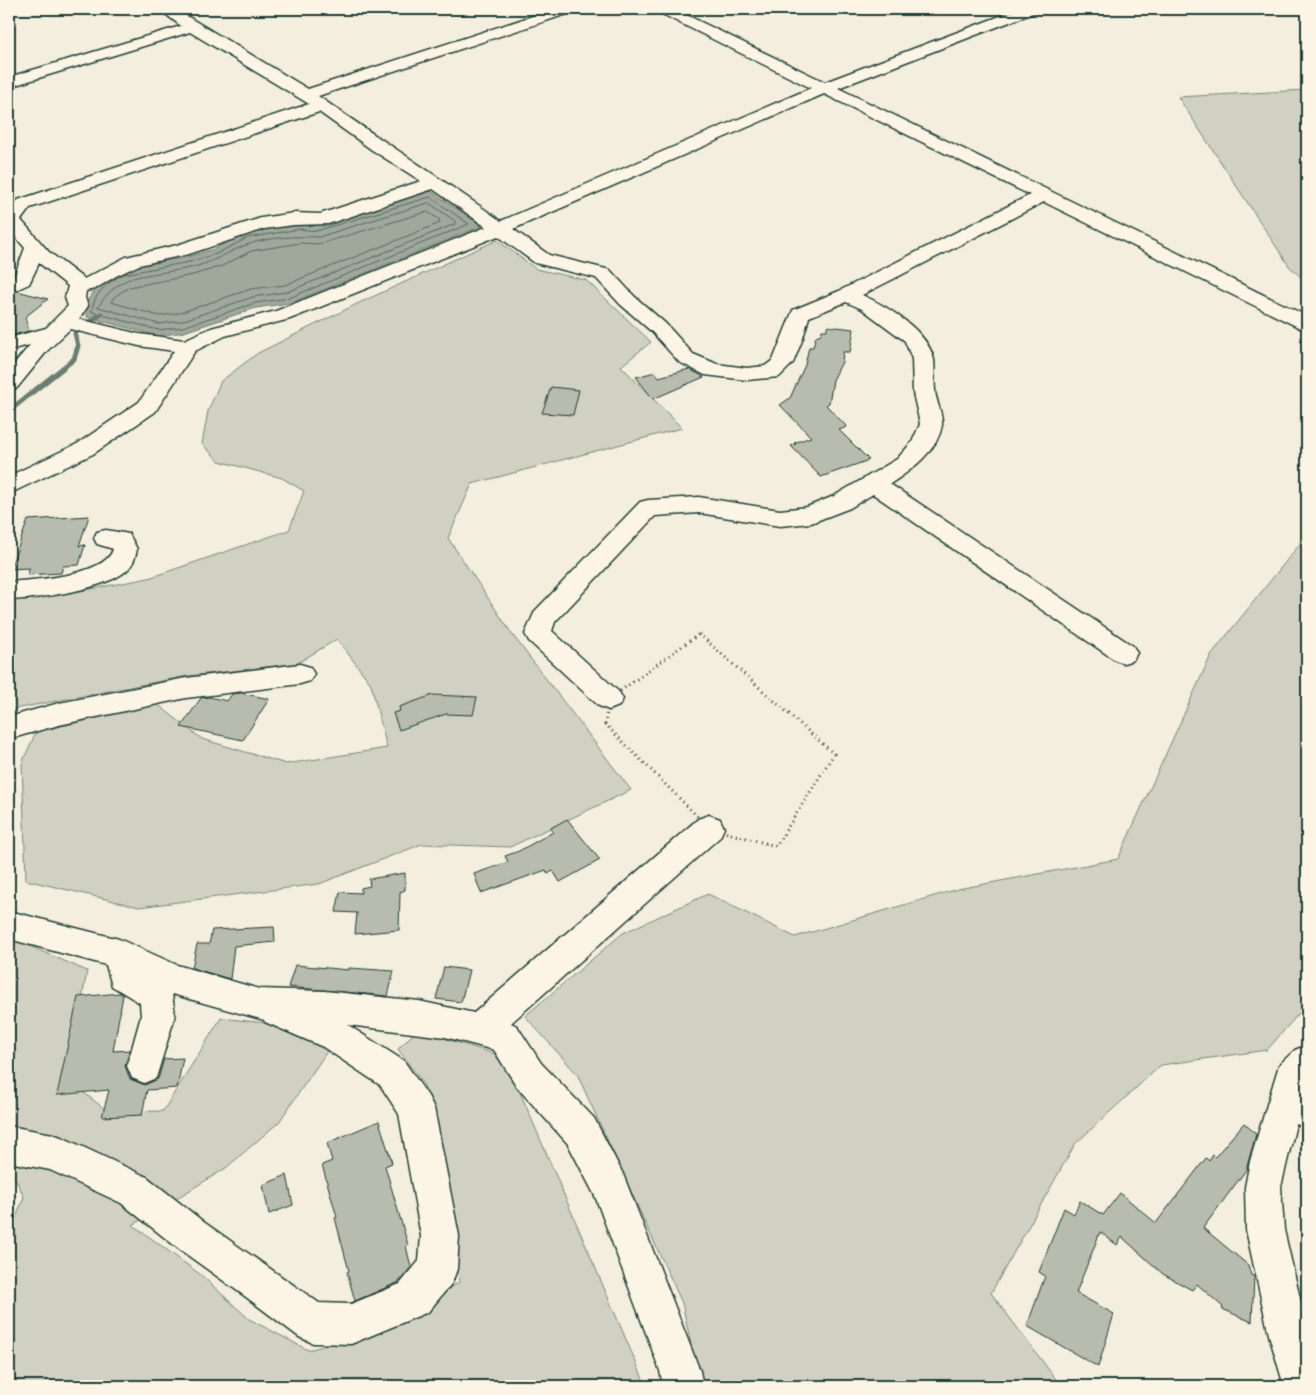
<svg xmlns="http://www.w3.org/2000/svg" width="1316" height="1395" viewBox="0 0 1316 1395" font-family="'Architects Daughter',sans-serif">
	<style>
		.green { fill: #d0d1c2; stroke: #78877b }
		.water { fill: #a0a89b; stroke: #6c7d72 }
		.lines { fill: none; stroke-linecap: round; stroke-linejoin: round }
		.shore { stroke: #53685d; stroke-width: 1 }
		.stream { stroke: #6c7d72; stroke-width: 5 }
		.building { fill: #b8bcae; stroke: #1f3d34 }
		.minor-casing { stroke: #1f3d34; stroke-width: 3 }
		.path { stroke: #1f3d34; stroke-width: 3; stroke-dasharray: 1 4; stroke-linecap: butt }
		.minor { fill: #fcf5e5; fill-rule: evenodd }
	</style>
	<rect width="100%" height="100%" fill="#f3eede"/>
	<filter id="ink" filterUnits="userSpaceOnUse"><feTurbulence type="fractalNoise" baseFrequency=".02" numOctaves="2"/><feDisplacementMap in="SourceGraphic" scale="10" xChannelSelector="R" yChannelSelector="G"/><feConvolveMatrix kernelMatrix="1 2 1 2 8 2 1 2 1" color-interpolation-filters="sRGB"/></filter>
	<g filter="url(#ink)">
		<g class="green">
			<path d="M1307 90V283L1289 266 1178 97Z"/>
			<path d="M497 240 536 269 586 280 651 342 621 366 682 428 472 484 448 538 514 637 631 790 510 847 422 844 319 884 139 907 26 880 22 763 36 732 157 704 202 739 286 764 387 748 371 684 337 639 296 664 187 676 9 710V600L54 596 149 578 289 530 304 491 282 478 219 461 202 444 208 411 221 381 258 353 359 303Z"/>
			<path d="M1307 535V1004L1267 1050 1161 1065 1075 1144 991 1293 1061 1386H700L682 1303 577 1074 525 1016 623 933 708 894 795 937 958 889 1118 859 1211 655Z"/>
			<path d="M16 940 87 971 67 1080 109 1112 163 1111 221 1018 266 1023 330 1047 279 1122 226 1168 133 1225 201 1275 249 1319 308 1350 384 1330 459 1282 445 1163 424 1085 398 1049 417 1030 495 1054 520 1092 646 1386H9V1236L24 1197 9 1165V948Z"/>
		</g>
		<path class="water" d="M431 191 482 226 290 303 256 308 184 332 158 336 87 317V301L100 283 121 269 187 257 214 249 245 233 264 229 300 224 315 226Z"/>
		<g class="lines">
			<g class="shore">
				<path d="M429 203 455 221V224L287 292 253 297 181 321 159 324 98 307C105 296 113 287 125 281 138 274 173 272 189 268 211 264 229 251 249 244 271 237 296 236 318 237Z"/>
				<path d="M427 212 439 219 440 223 285 285 251 289 179 313 159 316 111 302 114 297 129 287 193 275 222 266 251 251 300 243 319 244Z"/>
				<path d="M123 274C108 283 93 293 92 312L158 330 183 327 255 303 289 298 469 224 430 197 316 231 300 229 247 238 216 254 189 262 124 274"/>
			</g>
			<path class="stream" d="M9 411 74 359 78 346 75 333 101 314"/>
		</g>
		<g class="building">
			<path d="M17 291 48 299 25 317 29 331 9 336V295Z"/>
			<path d="M827 326 854 329 850 352H843L842 362 833 380 829 403 826 405 847 427 839 430 869 460 821 477 791 446 796 444 794 443 811 437 780 405 790 398 805 365 809 347H813L816 336 821 334 822 330H827Z"/>
			<path d="M689 369 704 377 653 399 636 377 655 372 659 377Z"/>
			<path d="M551 387 579 390 573 415 542 413Z"/>
			<path d="M89 516 79 546 85 545 79 565 63 566 61 573 27 575 30 568 10 569 28 520Z"/>
			<path d="M241 693 269 699 243 740 181 727 201 698 209 697 227 701 232 694Z"/>
			<path d="M433 695 477 697 473 715 446 714 399 730 393 713 400 711 399 707Z"/>
			<path d="M567 819 600 860 560 882 553 871 548 874 546 870 481 893 474 874 508 862 505 856 519 851 553 832 551 828Z"/>
			<path d="M405 873V890L400 892 399 930 355 934 357 913 336 912 340 892 361 893V888L370 886 369 879Z"/>
			<path d="M274 927 275 942 234 946 230 979 192 968 197 944H209L212 930Z"/>
			<path d="M295 965 349 970V968L394 971 388 996 288 987Z"/>
			<path d="M444 967 469 970 461 1002 436 999Z"/>
			<path d="M120 993 123 995 113 1051 130 1050 125 1066 130 1079 145 1085 158 1079 164 1059 183 1058 177 1088 147 1090 142 1115 102 1117 109 1090 57 1095 78 997Z"/>
			<path d="M379 1121 392 1163 385 1166 408 1245 406 1246 411 1267 399 1282 355 1301 347 1272 349 1271 335 1218 337 1217 322 1165 332 1161 327 1143Z"/>
			<path d="M1244 1123 1256 1134 1246 1170 1203 1228 1248 1265 1251 1275 1254 1276 1252 1322 1222 1309 1223 1307 1197 1284 1192 1290 1163 1274 1122 1237 1117 1245 1100 1232 1076 1293 1114 1314 1098 1367 1027 1326 1045 1276 1039 1272 1064 1208 1074 1214 1080 1201 1103 1215 1120 1193 1156 1223 1206 1158 1209 1161 1213 1155 1215 1157Z"/>
			<path d="M287 1175 293 1205 269 1214 263 1185Z"/>
		</g>
		<g class="lines">
			<g class="minor-casing">
				<g id="minor">
					<path d="M159 9H175L308 89 554 9H575L573 12 318 96C379 139 441 178 501 221L811 88 658 12 656 9H674L825 82 1019 9H1038L1036 12 838 88 1307 316V330L1300 328 1044 202 862 295C887 306 928 331 934 360 935 370 934 381 935 391 936 401 943 414 942 425 938 451 910 471 890 484L1133 646 1137 653 1133 660 1124 663 1115 660 873 494 850 508 811 523 780 526 699 513 655 516 555 622 552 631 619 692 623 699 619 706 609 710 599 706 529 641 525 634 535 611 640 502 648 500 699 497 780 510 807 507 834 496 897 459 912 442 920 424 913 393 912 359 905 341 862 309 846 302 809 317 803 338 793 363 779 377 747 380 705 375 679 362 652 332 620 304 596 278 535 263 498 236 290 319 225 336 195 351 155 412 93 454 17 490 9 493V476L77 444 139 402 174 351 139 346 70 329 47 351 17 388 9 389V370L30 345 9 350V338L46 328 68 306 65 298 68 286 39 263 29 284 9 293V279L14 277 25 248 9 229V212L18 200 309 104 190 32 9 87V77L181 26ZM824 94 1030 195 839 291 793 310 773 360 765 366 747 368 717 364 693 354 666 324 634 296 610 270 549 255 513 229ZM319 112 372 150 421 181 320 214 294 213 261 218 177 245 126 257 84 279 49 252 21 220 30 208ZM433 189 486 227 276 311 211 328 184 340 139 334 79 319 88 306 85 298 86 291 95 289 116 276 139 265 189 254 264 229 294 225 328 224Z"/>
					<path d="M106 530 129 534 137 549C136 555 134 562 130 567 112 589 37 599 9 600V582C33 580 106 576 113 549L97 544 94 538 97 532Z"/>
					<path d="M300 664 310 667 314 674 310 681 300 684 186 698 59 725 9 739V717L59 703 186 678Z"/>
					<path d="M709 815 720 819 724 828 720 837 511 1023 517 1026 541 1063 594 1118 623 1174 700 1371 703 1386H663L660 1371 595 1196 568 1144 517 1087 494 1050 445 1037 348 1025 404 1061 428 1096 434 1108 459 1236 457 1269 452 1283 428 1312 351 1344 313 1343 299 1337 246 1297 179 1249 121 1203 50 1170 9 1162V1126L53 1134 66 1139 147 1177 205 1223 319 1303 351 1304 400 1284 419 1261 421 1236 399 1114 380 1085 323 1047 265 1022 264 1020 172 994 175 1016 156 1078 144 1083 132 1078 127 1066 141 1016 140 1003 112 986 106 965 9 939V911L119 939 177 965 259 989 325 991 419 1001 474 1013 698 819Z"/>
					<path d="M1307 1045V1128L1296 1124 1281 1187 1284 1230 1307 1328V1386H1284L1269 1335 1246 1230 1245 1187 1250 1161 1279 1065 1295 1050Z"/>
				</g>
			</g>
			<path class="path" d="M699 634 834 754 776 846 709 828 605 724 609 699Z"/>
			<use href="#minor" class="minor"/>
		</g>
	</g>
	<rect width="1316" height="1395" fill="none" stroke="#fcf5e5" stroke-width="30"/>
	<rect x="15" y="15" width="1286" height="1365" fill="none" stroke="#1f3d34" stroke-width="2" filter="url(#ink)"/>
</svg>
